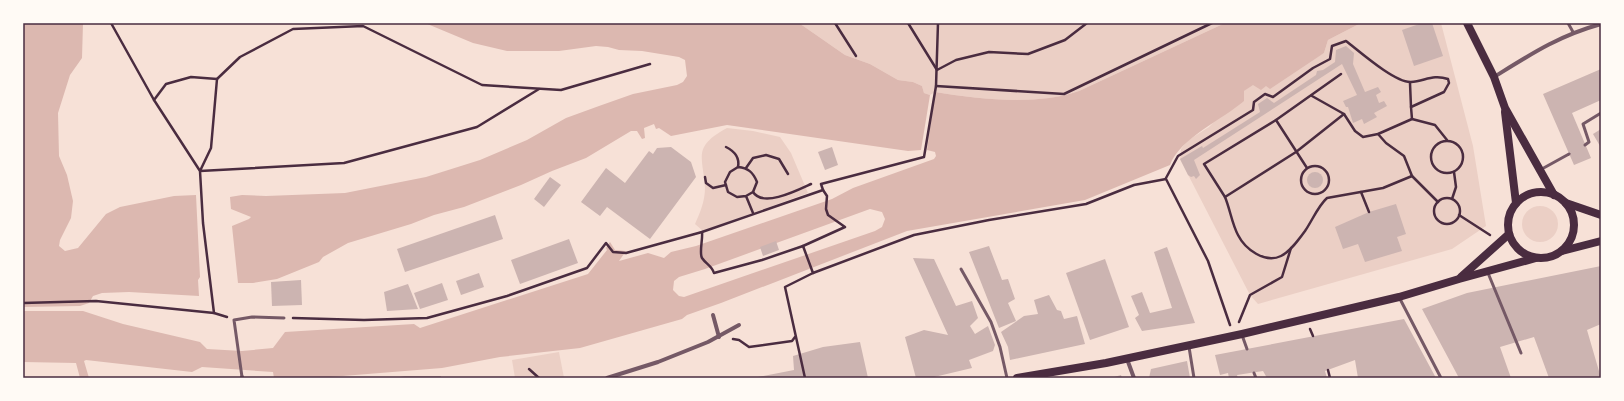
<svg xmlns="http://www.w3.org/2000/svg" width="1624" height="401" viewBox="0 0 1624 401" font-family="'PT Sans Narrow',sans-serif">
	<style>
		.green { fill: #ebcfc5 }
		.water { fill: #dcb8b0; fill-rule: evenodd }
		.building { fill: #ccb4b1 }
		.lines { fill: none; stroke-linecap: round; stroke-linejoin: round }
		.path { stroke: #4a2c40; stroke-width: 2.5 }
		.service { stroke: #755966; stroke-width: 3 }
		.minor { stroke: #755966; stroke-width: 4 }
		.secondary { stroke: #4a2c40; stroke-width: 8 }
		.neatline { fill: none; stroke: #4a2c40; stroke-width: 1.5 }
	</style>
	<rect width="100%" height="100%" fill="#f7e1d7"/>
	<g class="green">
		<path d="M799 23H1225L1079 91C1037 106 979 99 935 92L930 95 924 93 922 86 913 82 898 80 870 64 845 55Z"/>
		<path d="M1361 23H1441L1473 146 1486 226 1452 249 1258 304 1250 295 1180 159 1181 149 1187 141 1209 127 1244 91 1253 84 1266 86 1324 53 1328 40Z"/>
		<path d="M727 128 753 131 780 137 791 153 808 193 703 231 695 224C700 213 705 201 705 188 703 156 692 147 727 128Z"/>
		<circle cx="1540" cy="224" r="18"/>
		<path d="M559 352 564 378H515L512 360Z"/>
	</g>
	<g class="water">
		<path d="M23 23H83L82 58 70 75 58 113 59 156 67 175 73 201 71 218 60 240 59 246 65 251 78 248 106 214 120 207 174 196 196 195 200 277 198 280 199 296 129 292 102 293 93 296 89 303 80 306 23 307Z"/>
		<path d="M425 23H799L845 55 870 64 898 80 913 82 922 86 924 93 930 95 921 150 908 151 727 125 671 136 659 128 656 129 654 124 644 128 645 138 642 139 637 131H631L586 158 552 171 521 185 464 207 434 215 411 224 348 243 323 257 319 262 277 279 253 283H238L232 226 249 219 251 217 231 209 230 197 242 195 266 196 345 193 426 177 480 160 527 140 566 118 599 106 633 94 677 85 683 82 687 76 685 60 679 57 642 51 619 50 608 47 596 46 559 51H507L473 43Z"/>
		<path d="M1225 23H1361L1328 40 1324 53 1270 89 1266 86 1261 90 1253 85 1244 91V101C1222 120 1180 138 1170 165L1085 200 907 231 721 303 687 315 682 319 580 348 500 357 442 368 318 378H274L273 372 202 367 192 372 86 360 84 361 89 378H80L76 363 23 362V311H83L123 324 200 342 207 349 242 351 273 348 285 332 414 324 420 328 588 274 607 250 606 248 610 242 615 250 626 251 619 261 648 253 664 258 671 252 696 246 832 199 853 188 934 159 936 156 935 152 927 150 935 92C979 99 1036 106 1079 91ZM870 209 882 212 885 219 882 227 875 231 684 297 679 296 673 290 674 281 679 277 705 269Z"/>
	</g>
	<g class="building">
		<path d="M1422 23H1432L1443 56 1414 66 1402 30Z"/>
		<path d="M1346 46 1354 53 1353 64 1365 92 1378 87 1381 92 1376 95 1379 103 1384 101 1387 106 1374 113 1377 117 1364 124 1362 119 1353 123 1348 107H1346L1343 101 1357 95 1342 64 1194 160 1200 175 1196 179 1194 176 1191 177 1188 175 1180 159 1202 146 1203 148 1260 112 1258 104 1267 98 1274 103 1316 75 1317 71 1323 70 1335 62 1336 50Z"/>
		<path d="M1601 69V100L1572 113 1591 158 1574 165 1543 94Z"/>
		<path d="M1601 129V145L1600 146 1593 134Z"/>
		<path d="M671 147 691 162 696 177 650 239 607 207 600 216 581 202 606 168 625 183 649 151 653 154 657 148Z"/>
		<path d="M832 147 838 165 825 170 818 152Z"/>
		<circle cx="1315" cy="180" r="8"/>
		<path d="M550 177 561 185 544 207 534 199Z"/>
		<path d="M1396 204 1406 234 1397 237 1402 251 1365 262 1358 244 1343 249 1335 227 1369 212Z"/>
		<path d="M495 215 503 239 405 272 397 249Z"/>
		<path d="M569 239 578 263 520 284 511 260Z"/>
		<path d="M776 241 779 250 763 256 760 247Z"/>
		<path d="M989 246 1002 280 1008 279 1015 299 1008 303 1016 321 999 328 969 252Z"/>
		<path d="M1167 247 1195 323 1142 331 1135 318 1139 315 1131 296 1142 292 1150 313 1172 308 1154 252Z"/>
		<path d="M913 258 934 259 956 306 972 301 978 318 970 326 975 334 988 326 995 345 993 351 969 360 972 368 930 378H916L905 337 924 330 948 335Z"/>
		<path d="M1105 259 1129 327 1090 340 1066 273Z"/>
		<path d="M1601 266V324L1587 330 1601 378H1549L1534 337 1500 347 1511 378H1459L1422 309 1467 293Z"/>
		<path d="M479 273 484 287 461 295 456 281Z"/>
		<path d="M301 280 302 305 272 306 271 282Z"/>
		<path d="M442 283 448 300 420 309 414 293Z"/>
		<path d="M408 284 418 309 387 311 384 292Z"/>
		<path d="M1049 295 1057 310 1061 311 1064 319 1077 316 1085 344 1010 360 1008 347 1001 332 1024 316 1038 314 1034 300Z"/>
		<path d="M1404 319 1436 378H1358L1355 360 1325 371 1327 378H1267L1263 371 1237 375 1238 378H1229L1228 373 1220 375 1215 355Z"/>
		<path d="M860 342 868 378H753L794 370 793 356 823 347Z"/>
		<path d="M1187 361 1190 378H1149L1151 369Z"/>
		<path d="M1121 375 1122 378H1111Z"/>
		<path d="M405 376H441V378H394Z"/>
	</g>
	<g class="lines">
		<g class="path">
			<path d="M111 23 154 100"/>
			<path d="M835 23 856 56"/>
			<path d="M908 23 937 70 956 60 989 52 1028 54 1065 40 1087 23"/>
			<path d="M217 79 240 57 293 29 363 26 482 85 561 90 650 64"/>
			<path d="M1410 83 1411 107"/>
			<path d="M936 86 1064 94 1212 23"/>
			<path d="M1312 96 1344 114 1355 131 1363 137 1378 134 1412 119 1435 125 1447 140"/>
			<path d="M1344 114 1296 152 1225 197C1230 209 1232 224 1238 235 1245 249 1265 264 1281 256 1291 251 1298 240 1305 231 1312 221 1318 206 1327 198L1383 188 1412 176 1438 202"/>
			<path d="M1276 120 1307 168"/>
			<path d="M1378 134 1386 143 1404 156 1412 176"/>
			<circle cx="1447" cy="157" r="16"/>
			<path d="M726 147C734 151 740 157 738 167"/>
			<circle cx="1315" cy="180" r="14"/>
			<path d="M746 168 753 158 766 155 779 159 788 174"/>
			<path d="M705 177 706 183 713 188 726 185"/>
			<path d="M1166 178 1178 156 1253 110 1254 102 1265 94 1273 97 1313 68 1330 59 1332 46 1346 41C1359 51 1395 83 1411 82 1425 81 1433 74 1448 79L1449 83 1444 92 1411 107 1412 119"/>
			<path d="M753 192C763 208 798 190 811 184"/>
			<path d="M1361 192 1369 212"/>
			<path d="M746 196 753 192 757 182C753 172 748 168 738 167L730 172 725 182 728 192 737 197 746 196 753 213"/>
			<path d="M1225 197 1204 164 1276 120 1341 74"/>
			<circle cx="1447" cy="211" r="13"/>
			<path d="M1452 199 1456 187 1454 172"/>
			<path d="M1459 215 1490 235"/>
			<path d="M702 232C703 239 699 253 702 258 706 264 712 266 714 273L762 260 803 246"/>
			<path d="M813 273 803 246 845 227 828 215 826 209 827 196 823 190"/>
			<path d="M23 303 96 301 214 313 227 317"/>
			<path d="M214 313 203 223 200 171 211 148 217 79 191 77 166 84 154 100 200 171 344 163 477 127 539 89"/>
			<path d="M293 318 364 320 427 318 507 296 587 268 606 243 613 252 626 253 702 232 823 190 821 184 924 157 936 86 938 23"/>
			<path d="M1239 322 1250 295 1282 277 1291 248"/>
			<path d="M1310 329 1313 336"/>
			<path d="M733 339 739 340 749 347 792 341 795 337"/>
			<path d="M529 369 539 378"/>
			<path d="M1328 370 1330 378"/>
			<path d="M805 378 785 287 813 273 914 235 989 220 1086 204 1134 185 1166 179 1208 261 1230 325"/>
		</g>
		<g class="service">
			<path d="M1568 23 1573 32"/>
			<path d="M1585 145 1589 142 1583 124 1601 113"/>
			<path d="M1540 170 1569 154"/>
			<path d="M961 269 991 322 1000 347 1007 378"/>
			<path d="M1488 273 1521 353"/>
			<path d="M1399 297 1441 378"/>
			<path d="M1242 335 1247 349"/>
			<path d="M1189 347 1194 378"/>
			<path d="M1254 373 1256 378"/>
			<path d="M242 377 234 320 252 317 284 318"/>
		</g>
		<g class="minor">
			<path d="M1494 77C1531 54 1558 36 1601 24"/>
			<path d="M713 315 719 337"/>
			<path d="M1127 359 1134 378"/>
			<path d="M242 378V377"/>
			<path d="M607 378 658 362 708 342 739 325"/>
		</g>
		<g class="secondary">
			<path d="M1467 23 1494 77 1505 108 1554 195"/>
			<path d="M1505 112 1516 203"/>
			<circle cx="1541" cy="225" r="33"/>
			<path d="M1566 203 1601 215"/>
			<path d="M1562 251 1601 241"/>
			<path d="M1461 277 1509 234"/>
			<path d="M1017 378 1106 363 1242 334 1399 297 1459 279 1536 258"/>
		</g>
	</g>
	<rect width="1624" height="401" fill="none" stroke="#fffaf5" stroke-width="48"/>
	<rect x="24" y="24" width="1576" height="353" class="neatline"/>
</svg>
